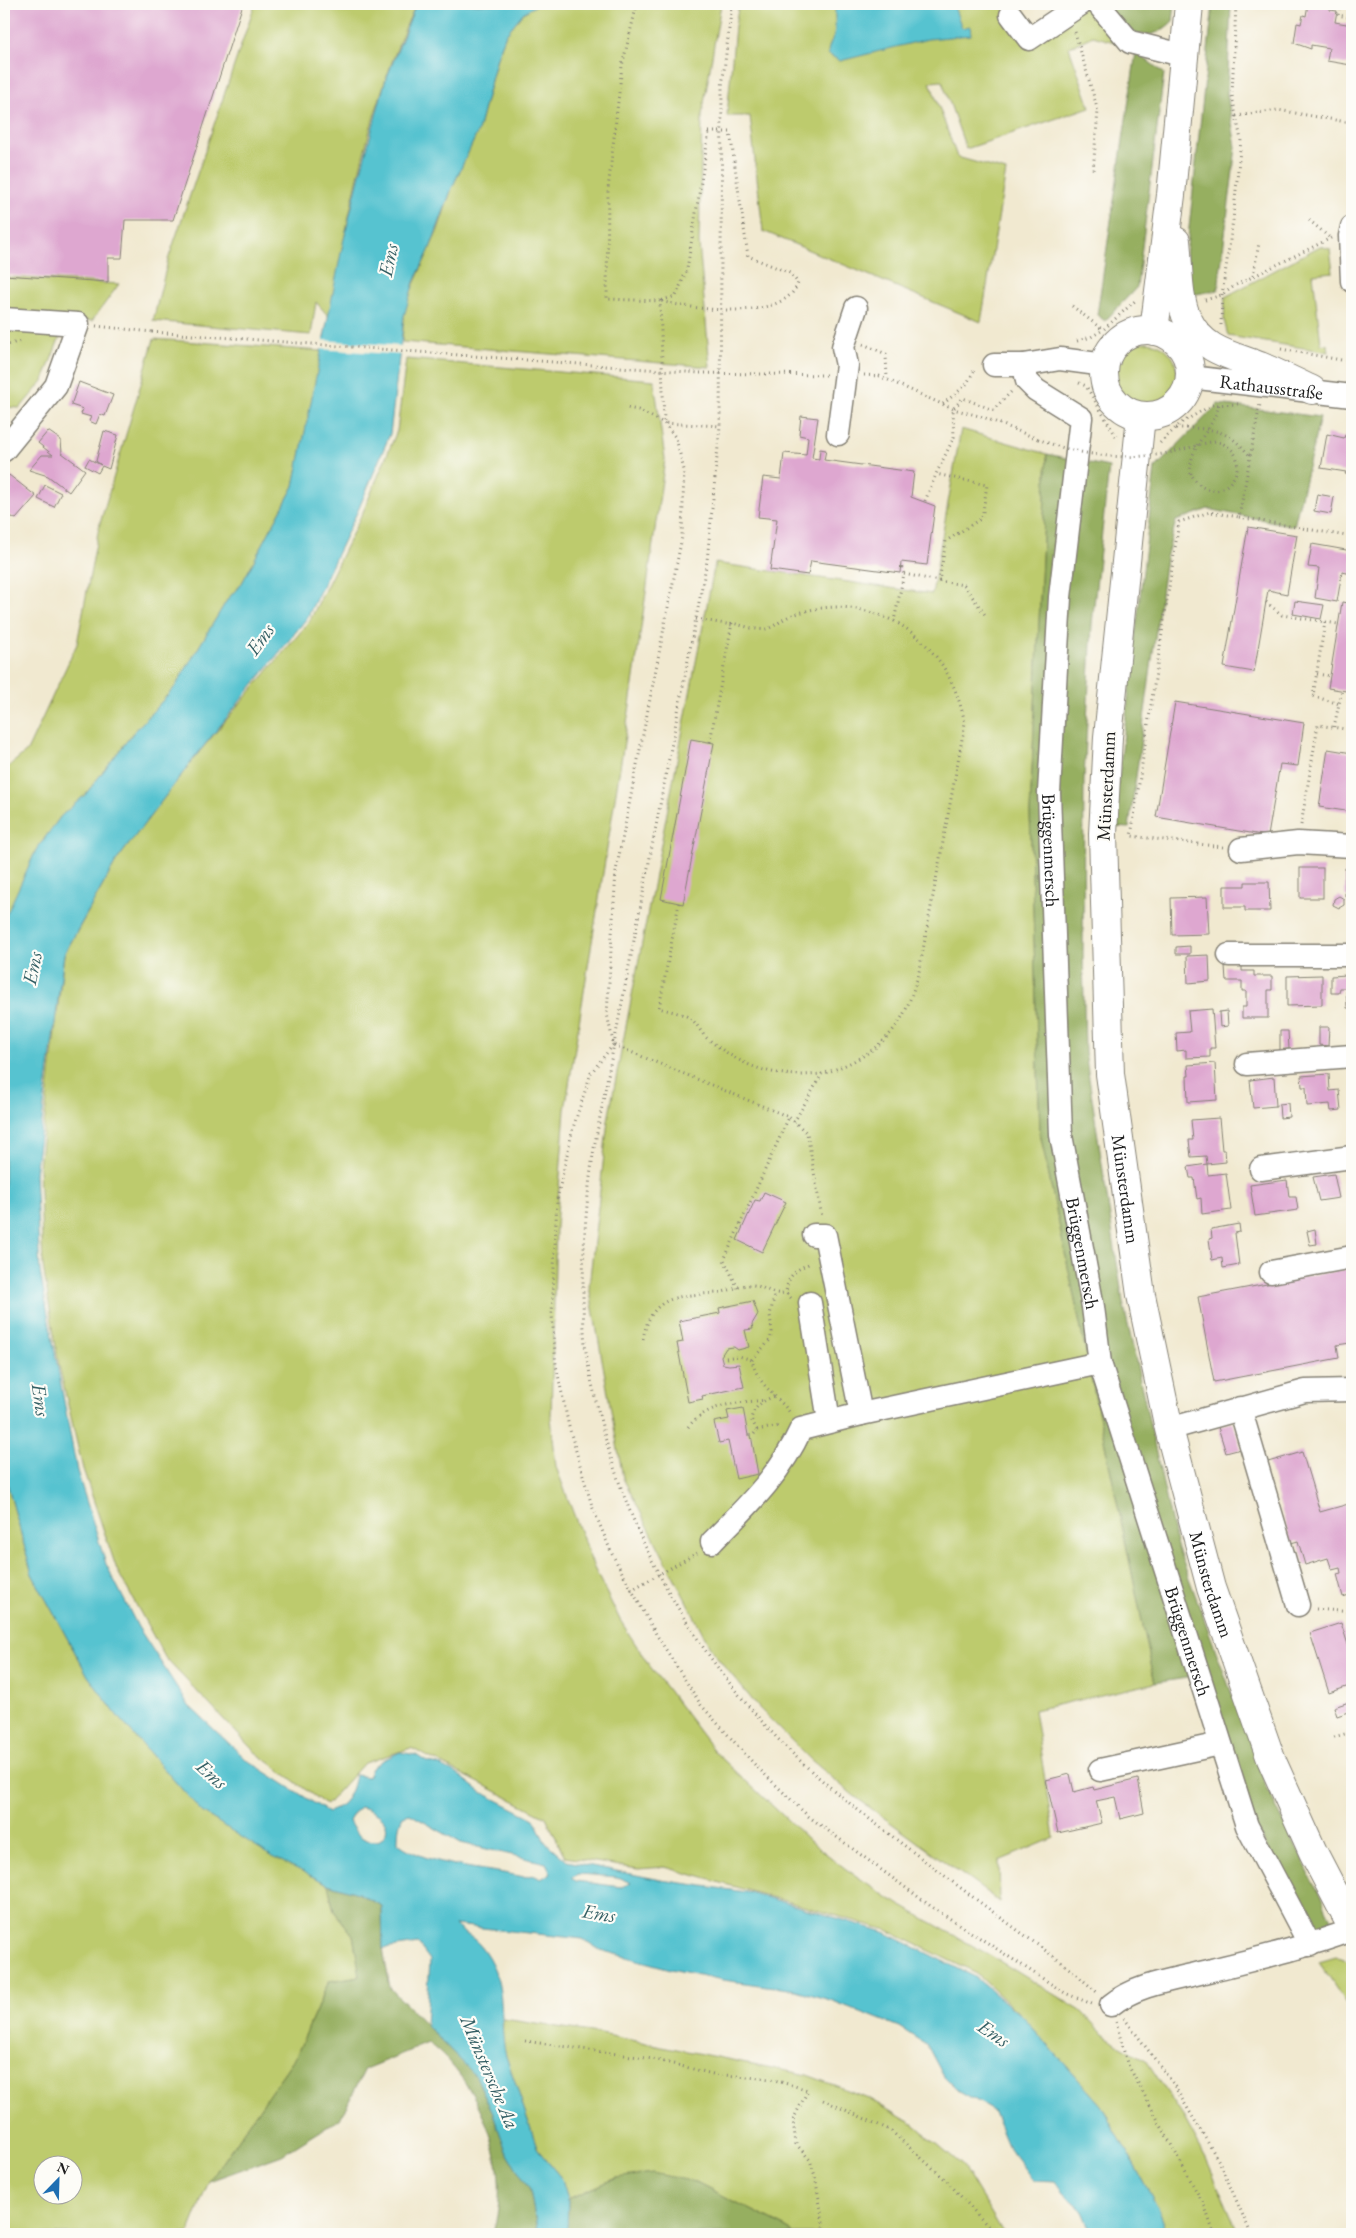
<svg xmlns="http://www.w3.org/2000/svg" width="1356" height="2238" viewBox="0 0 1356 2238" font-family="'EB Garamond',serif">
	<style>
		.green { fill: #bdcb6d; stroke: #6c7444; fill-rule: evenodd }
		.forest { fill: #96af60; stroke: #59663e }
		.water { fill: #57c3d0; stroke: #3a7076; fill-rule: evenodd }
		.pier { fill: #f1e9d0 }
		.building { fill: #dea7d0 }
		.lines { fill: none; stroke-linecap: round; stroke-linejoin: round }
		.minor-casing { stroke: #868276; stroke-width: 25 }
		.major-casing { stroke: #868276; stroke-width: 30 }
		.path { stroke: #868276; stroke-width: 3; stroke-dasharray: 1 4; stroke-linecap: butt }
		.minor { stroke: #fff; stroke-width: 22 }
		.major { stroke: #fff; stroke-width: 28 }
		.path-bridge { stroke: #868276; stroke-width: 3; stroke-dasharray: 1 4; stroke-linecap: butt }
		.labels { text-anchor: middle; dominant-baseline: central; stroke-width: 4.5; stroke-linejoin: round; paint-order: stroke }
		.street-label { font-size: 19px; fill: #1c1c1c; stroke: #fdfcf7 }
		.water-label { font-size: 20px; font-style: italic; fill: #345f64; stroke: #fdfcf7 }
	</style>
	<rect width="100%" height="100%" fill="#fdfcf7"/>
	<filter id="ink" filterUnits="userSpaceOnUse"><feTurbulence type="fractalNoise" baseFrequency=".02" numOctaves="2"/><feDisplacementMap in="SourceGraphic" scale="10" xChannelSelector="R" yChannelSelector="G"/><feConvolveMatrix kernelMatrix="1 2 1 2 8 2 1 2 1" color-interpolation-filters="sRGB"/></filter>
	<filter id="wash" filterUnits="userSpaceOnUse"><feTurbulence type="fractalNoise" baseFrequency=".0096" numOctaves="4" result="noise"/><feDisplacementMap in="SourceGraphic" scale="20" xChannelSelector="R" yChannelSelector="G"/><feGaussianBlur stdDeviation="1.12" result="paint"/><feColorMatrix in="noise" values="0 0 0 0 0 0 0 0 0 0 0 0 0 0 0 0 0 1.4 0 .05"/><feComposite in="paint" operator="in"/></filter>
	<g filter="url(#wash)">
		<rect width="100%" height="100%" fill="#f1e9d0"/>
		<g class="green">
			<path d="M255 4H416C370 102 349 211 329 317L316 302 311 335 153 321 168 260Z"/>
			<path d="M538 4H721L702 115 699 243 710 367 402 342 404 316 408 298 438 230 452 188 478 131 497 58 506 34 523 13Z"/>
			<path d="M739 4H1009L1028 43 1088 4 1121 44 1093 36 1069 47 1090 107 966 149 942 81 930 82 957 157 1006 171 981 322 763 231 750 116H727L735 26Z"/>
			<path d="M1320 246 1330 249 1333 272 1313 274 1321 344 1328 345 1329 352 1228 336 1224 320 1225 297Z"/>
			<path d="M4 277 119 284 92 321 67 318 43 381 20 408 4 407Z"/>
			<path d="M154 339 322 351 294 486 242 583 227 600 175 687 133 733 85 795 61 816 36 850 4 924V770L27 751 77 644 99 527Z"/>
			<circle cx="1146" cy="373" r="31"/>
			<path d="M406 359 654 380 665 459 630 705 565 1110 556 1227 551 1417 556 1467 594 1568 620 1620 649 1665 714 1751 811 1842 846 1869 898 1904 993 1957 1081 2011 1100 2031 1120 2046 1146 2060 1184 2118 1206 2158 1239 2234H1168L1158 2208 1101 2105 1024 2018 977 1974 887 1930 665 1867 638 1869 565 1857 546 1817 411 1748 364 1763 326 1805 254 1751 166 1659 117 1570 83 1469 59 1366 43 1266 39 1167 64 955 117 860 195 757 309 622 363 512 397 431Z"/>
			<path d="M961 429 1047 454 1030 812 1040 1133 1155 1683 1034 1710 1054 1838 999 1861 1000 1902 854 1796 810 1759 759 1708 712 1651 623 1478 589 1286 608 1120 715 563 932 594Z"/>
			<path d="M4 1472 32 1574 88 1676 119 1718 202 1812 273 1856 328 1884 334 1911 353 1935 361 1976 329 1981 297 2054 209 2181 188 2234H4ZM42 2166H72V2196H42Z"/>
			<path d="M1336 1957 1352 1963V2013L1319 1962Z"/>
			<path d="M503 2019 591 2032 807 2075 866 2097 916 2126 962 2165 1004 2234H793L789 2229 696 2182 616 2178 568 2199 562 2179 538 2150 506 2056 502 2041Z"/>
		</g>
		<g class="forest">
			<path d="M1104 4H1175L1173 21C1143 50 1127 28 1104 4Z"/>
			<path d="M1213 4H1231L1227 94 1236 147 1218 290 1191 295 1186 256Z"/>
			<path d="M1136 52 1164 73 1137 287 1105 321 1097 315Z"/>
			<path d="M1218 404 1320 417 1294 526 1208 509 1176 521 1166 558 1129 828 1113 827 1155 468Z"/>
			<path d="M1047 454 1109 467 1092 624 1084 779 1083 952 1085 1052 1123 1302 1176 1543 1266 1786 1336 1927 1315 1934 1255 1826 1205 1675 1155 1683 1040 1133 1030 812Z"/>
			<path d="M328 1884 358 1893 382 1906 383 1949 390 1988 476 2076 494 2116 506 2151 530 2190 538 2234H492C515 2171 481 2082 428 2043L365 2069 340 2119 282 2155 209 2181 297 2054 329 1981 360 1976 353 1935 334 1911Z"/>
			<path d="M652 2173 696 2182 789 2229 793 2234H567L568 2199 616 2178Z"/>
		</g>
		<g class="water">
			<path d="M416 4H538L523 13 506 34 497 57 478 131 452 188 429 251 414 282 404 316 390 434 359 508 307 618 195 757 117 860 64 954 35 1174 40 1272 77 1471 106 1564 138 1627 189 1706 247 1760 328 1812C346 1806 352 1792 355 1775L368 1777 372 1768 381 1761 400 1752 416 1755 427 1762 441 1766 459 1775 481 1792 534 1819 545 1842 567 1861 661 1880 752 1893 884 1932 975 1977 1024 2018 1101 2105 1158 2208 1168 2234H1093L1082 2209 1064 2193 1055 2181 1033 2180 1009 2148 993 2110 956 2089 944 2077 927 2045 899 2027 833 2001 796 1990 723 1980 671 1969 600 1950 583 1939 455 1925C461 1932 473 1937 479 1944 510 1981 497 2015 506 2056L538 2150 562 2179 568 2199 567 2234H538L530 2190 506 2151 494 2116 476 2076 426 2025 430 1960 418 1944 383 1949 382 1906 358 1893 328 1884 273 1857 202 1812 119 1718 88 1676 32 1574 4 1472V920L36 850 61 816 85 795 133 733 175 687 227 600 242 583 294 486 343 243 360 174 385 82ZM360 1807C375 1810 398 1825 380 1840 365 1844 355 1834 349 1821L355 1811ZM410 1814 461 1843 546 1863 551 1873 541 1879 533 1875 524 1877C485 1868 429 1867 398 1843 398 1833 398 1825 403 1816ZM579 1874 617 1877 631 1883 621 1887 576 1881 571 1878Z"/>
			<path d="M837 4H953L962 28 970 26 971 35 928 39 840 61 828 54C828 44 835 37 835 28 836 19 833 12 837 4Z"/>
		</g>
		<path class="pier" d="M322 340 404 346 403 355 320 349Z"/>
		<g id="blocks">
			<g class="building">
				<path d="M4 4H243L173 220H125L122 258H108V282L4 275Z"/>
				<path d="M1308 4H1331L1330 10 1337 11 1335 22 1352 25 1351 65 1327 61 1329 48 1311 45V49L1294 43 1297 23 1301 24 1303 15 1306 16Z"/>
				<path d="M79 382 113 395 105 416 100 414 96 424 89 421 91 417 81 414 83 409 71 405Z"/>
				<path d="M801 416 818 418 812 458 819 459 820 449 826 450 824 460 914 472 911 497 935 506 927 565 901 562 900 573 811 561 808 575 770 570 777 519 758 517 763 477 781 479 784 453 806 455 808 437 799 435Z"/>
				<path d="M48 431 61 440 62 453 85 470 69 492 48 476 29 470 42 455H53L38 443Z"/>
				<path d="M104 431 118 435 109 469 102 466 98 473 85 466 89 459 101 465 96 461Z"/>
				<path d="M1327 434 1344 438 1345 435 1352 436V475L1345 474 1346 472 1321 468Z"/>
				<path d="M9 475 36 496 16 519 8 515 4 519V482Z"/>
				<path d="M45 485 61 493 54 507 38 499Z"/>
				<path d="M1317 494 1334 497 1331 514 1314 511Z"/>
				<path d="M1248 527 1297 535 1287 594 1268 590 1254 672 1224 667Z"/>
				<path d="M1312 544 1352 551V574L1342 572 1337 602 1315 598 1319 568 1308 567Z"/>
				<path d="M1295 601 1324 605 1321 619 1293 614Z"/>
				<path d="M1342 602 1352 604V692L1328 688Z"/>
				<path d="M1175 702 1304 723 1298 766 1280 764 1268 836 1156 817Z"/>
				<path d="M691 739 714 743 683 904 661 899Z"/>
				<path d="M1328 749 1352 753V812L1319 807Z"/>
				<rect x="1300" y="868" width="23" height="30"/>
				<path d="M1345 868 1352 869V896H1345Z"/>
				<path d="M1245 882H1269L1270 911H1245V907H1224V886H1245Z"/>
				<path d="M1339 896 1344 899V905L1339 908 1333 905 1334 899Z"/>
				<path d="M1207 897 1209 934 1172 935 1171 898Z"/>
				<path d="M1190 946V954H1176V947Z"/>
				<path d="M1209 955 1210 981 1188 983 1187 956Z"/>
				<path d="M1225 966H1242V971H1254V976H1272V990H1268V1018H1242V1007H1246V991H1242V981H1226Z"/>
				<path d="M1322 975V1005L1287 1006V976Z"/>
				<path d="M1347 975V979H1352V1008H1347L1346 988H1340L1339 993H1331V976Z"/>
				<path d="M1212 1009 1215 1048H1210V1057L1186 1058V1050L1177 1051 1176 1033 1190 1032 1188 1011Z"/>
				<path d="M1227 1011 1228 1026 1220 1027 1219 1012Z"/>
				<path d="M1319 1027H1329L1328 1046 1319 1045Z"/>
				<path d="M1280 1031H1288L1289 1049 1280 1050Z"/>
				<path d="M1215 1063 1217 1100 1188 1102 1187 1076H1189L1188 1065Z"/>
				<path d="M1329 1074 1330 1091 1339 1090 1341 1110 1331 1111 1330 1104 1307 1106 1306 1087H1302L1301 1076Z"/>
				<path d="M1274 1077 1276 1106 1253 1108 1250 1080Z"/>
				<path d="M1288 1103 1289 1117 1280 1118 1279 1104Z"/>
				<path d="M1219 1118 1222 1150H1225L1226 1162 1207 1164 1206 1156 1191 1157 1189 1140H1193L1191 1120Z"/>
				<path d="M1207 1164 1208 1175 1226 1173 1231 1210 1202 1214 1201 1198 1197 1199 1194 1178H1190L1188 1167Z"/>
				<path d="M1334 1174 1339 1198 1319 1201 1313 1177Z"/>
				<path d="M1287 1180 1289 1197H1296L1298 1210 1255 1216 1250 1185Z"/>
				<path d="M764 1192 786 1202 762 1252 737 1240 755 1200 760 1201Z"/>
				<path d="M1239 1224 1240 1232 1235 1233 1239 1265 1223 1268 1222 1258 1212 1260 1209 1239 1212 1238 1211 1229Z"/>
				<path d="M1315 1229 1317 1244 1310 1245 1307 1231Z"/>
				<path d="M1352 1268V1352L1350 1343 1337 1345 1339 1358 1214 1382 1198 1297Z"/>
				<path d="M753 1301 758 1314 752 1324 753 1329 745 1330 749 1347 738 1350 734 1347 726 1348 721 1356 723 1364 729 1365 739 1364 744 1387 702 1396 703 1399 688 1402 677 1343 683 1342 679 1321 720 1313 719 1308Z"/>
				<path d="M743 1408 748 1435H751L758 1474 736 1479 728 1441 719 1443 714 1422 729 1419 727 1411Z"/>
				<path d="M1233 1422 1241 1449 1226 1453 1218 1427Z"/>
				<path d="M1302 1452 1320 1512 1352 1503V1594L1343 1597 1337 1574 1341 1573 1340 1568 1332 1570 1328 1558 1305 1565 1298 1541 1291 1543 1268 1462Z"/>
				<path d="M1341 1623 1352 1657V1685L1329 1693 1310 1633Z"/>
				<path d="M1352 1701V1711L1337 1716 1334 1707Z"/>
				<path d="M1070 1774 1074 1792 1093 1787 1094 1790 1138 1779 1144 1813 1120 1819 1115 1797 1096 1801 1102 1823 1058 1833 1046 1780Z"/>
			</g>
		</g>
	</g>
	<g filter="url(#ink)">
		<use href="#blocks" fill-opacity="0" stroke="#868276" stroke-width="1"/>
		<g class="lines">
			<g class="minor-casing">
				<g id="minor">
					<path d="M1098 4 1130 42 1186 56"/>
					<path d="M1011 15 1029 39 1081 4"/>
					<path d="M1352 227 1350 236 1352 281"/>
					<path d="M4 319 78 324 56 386 4 450"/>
					<path d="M994 365H1024L1060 359 1105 365"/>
					<path id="s1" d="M1024 365 1027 381 1036 390 1081 418 1060 597 1049 793 1061 1135 1093 1307 1100 1363 1247 1826 1310 1945"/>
					<path id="s2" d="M1190 377 1352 396"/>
					<path d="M838 434 847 365 843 347 856 308"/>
					<path d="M1241 849 1298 843 1352 846"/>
					<path d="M1229 955H1352"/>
					<path d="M1247 1064 1352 1056"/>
					<path d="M1261 1169 1352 1157"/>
					<path d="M814 1235H825L861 1414"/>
					<path d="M1271 1272 1352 1257"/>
					<path d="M810 1303 829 1421"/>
					<path d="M1240 1408 1298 1605"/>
					<path d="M1169 1429 1305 1391 1352 1390"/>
					<path d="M712 1542C748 1505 779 1477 801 1429L861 1414 1100 1363"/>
					<path d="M1100 1770 1220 1744"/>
					<path d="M1111 2005C1138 1983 1180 1979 1212 1970 1260 1958 1306 1947 1352 1930"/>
				</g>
			</g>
			<g class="major-casing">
				<g id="major">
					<path d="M1176 241C1179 266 1177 298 1188 320 1203 351 1231 355 1260 366 1277 373 1295 382 1312 390"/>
					<circle cx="1147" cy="373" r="43"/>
					<path d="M1154 331 1171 195 1189 4"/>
					<path id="s3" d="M1141 416 1108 737 1103 834 1110 1074 1141 1295 1169 1429 1211 1588 1271 1759 1313 1852 1352 1927"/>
				</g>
			</g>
			<g class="path">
				<path d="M637 4 622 66 608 190 607 299 660 301 664 423 720 426"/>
				<path d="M732 4 722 87 720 426 707 561 594 1148C585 1208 581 1269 584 1330 585 1358 593 1387 599 1414 629 1539 692 1650 781 1742 821 1783 868 1818 913 1852 963 1890 1013 1927 1064 1964L1098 1993"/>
				<path d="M1340 4 1338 15 1352 18"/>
				<path d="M1075 32 1098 111 1093 171"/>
				<path d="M1236 116 1278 110 1352 123"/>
				<path d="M709 132H730L748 256 790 273 798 283C784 323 692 309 660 301L676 296 687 269Z"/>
				<path d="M1309 220 1330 238"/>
				<path d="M1253 276 1259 243"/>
				<path d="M1205 300 1222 295 1236 285 1331 238"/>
				<path d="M1072 306 1103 330"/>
				<path d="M1221 325 1222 295 1233 220 1241 140 1232 96 1236 4"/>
				<path d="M96 326 152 332"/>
				<path d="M1077 341 1091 337 1103 330 1136 300"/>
				<path d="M863 344 886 354 887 379"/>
				<path d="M4 346 21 341"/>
				<path d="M1281 349 1352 362"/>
				<path d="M700 373 827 375"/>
				<path d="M864 375 879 376 953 409 983 417 1038 439"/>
				<path d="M1079 383 1086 386 1116 436"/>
				<path d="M943 404 966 385 975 369"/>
				<path d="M1176 428C1211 428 1227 428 1250 456"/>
				<path d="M1160 443 1181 423 1212 405 1238 404"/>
				<path d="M1191 474C1187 445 1215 430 1219 403"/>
				<path d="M925 501 937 472 954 437 953 409 963 398 993 410 1012 391"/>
				<path d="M1239 517 1352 537"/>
				<path d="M904 574 939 581 946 541 982 518 987 485 936 474"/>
				<path d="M939 581 964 585 986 616"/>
				<path d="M1266 602 1282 615 1338 624"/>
				<path d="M696 619 732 625"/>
				<path d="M1325 622 1313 696 1339 704"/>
				<path d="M1317 674 1330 676"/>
				<path d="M1334 727 1342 690"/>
				<path d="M710 742 732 623C741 625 758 631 766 629 775 627 782 619 790 616 828 602 858 605 894 621"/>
				<path d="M1301 825 1318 725 1352 730"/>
				<path d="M1223 847 1131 836 1179 522 1210 512 1239 517 1260 404"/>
				<path d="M679 903 659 1008C668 1011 684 1013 691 1019 698 1024 701 1034 708 1039 745 1069 775 1078 822 1074"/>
				<path d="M613 1042 607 1014 616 871 682 537 684 470 676 438 664 423 638 410 627 408"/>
				<path d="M613 1045 591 1073 573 1128 557 1199 552 1315 556 1365 569 1427 592 1506 612 1554 656 1634 701 1705 756 1766 808 1816 932 1907 1065 1993 1092 2004"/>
				<path d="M614 1045 789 1117 807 1133 822 1217"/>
				<path d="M794 1122 822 1074C855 1063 884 1048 902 1017 909 1005 913 990 918 977L965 723C955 678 936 645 894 621L904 574 901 566"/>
				<path d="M738 1288 724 1260 789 1117"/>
				<path d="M791 1298 786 1293C787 1276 796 1269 811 1263"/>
				<path d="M643 1339C651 1294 679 1296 716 1293 728 1292 741 1284 753 1285 766 1287 770 1295 786 1293"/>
				<path d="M726 1358 739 1356 752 1360C758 1386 776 1394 791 1414"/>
				<path d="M752 1360 770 1340 772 1332 770 1315 775 1293"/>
				<path d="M688 1427C708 1403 737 1403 766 1400"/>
				<path d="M757 1430 751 1419C754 1406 764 1400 775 1396"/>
				<path d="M754 1434 757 1430 780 1426"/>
				<path d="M631 1590 697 1553"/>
				<path d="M1316 1609 1352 1612"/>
				<path d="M1334 1737 1352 1732"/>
				<path d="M1348 1773 1352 1772"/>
				<path d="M1124 2018 1172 2082 1220 2163 1251 2234"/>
				<path d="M1116 2022 1127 2063 1205 2207 1214 2234"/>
				<path d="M525 2041 653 2059 713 2074 771 2079 808 2090 793 2120 796 2144 810 2160 815 2176 825 2234"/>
				<path d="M823 2100 890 2130 947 2181 995 2234"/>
			</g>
			<use href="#minor" class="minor"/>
			<use href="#major" class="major"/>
			<g class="path-bridge">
				<path d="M152 332 700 373"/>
				<path d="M1038 439C1074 454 1116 460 1155 455 1176 453 1195 445 1215 441 1266 454 1218 520 1191 474"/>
			</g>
		</g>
	</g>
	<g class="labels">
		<g class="street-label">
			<text stroke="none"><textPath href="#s2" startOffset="82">Rathausstraße</textPath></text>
			<text transform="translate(1106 786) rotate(-87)">Münsterdamm</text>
			<text stroke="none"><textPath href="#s1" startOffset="516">Brüggenmersch</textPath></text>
			<text stroke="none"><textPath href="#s3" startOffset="776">Münsterdamm</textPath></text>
			<text stroke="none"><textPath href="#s1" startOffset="921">Brüggenmersch</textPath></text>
			<text stroke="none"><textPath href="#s3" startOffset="1181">Münsterdamm</textPath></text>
			<text stroke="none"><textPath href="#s1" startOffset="1324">Brüggenmersch</textPath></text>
		</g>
		<g class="water-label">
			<text transform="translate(388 260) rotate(-78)">Ems</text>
			<text transform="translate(260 639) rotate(-54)">Ems</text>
			<text transform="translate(32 968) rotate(-78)">Ems</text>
			<text transform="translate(41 1400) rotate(82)">Ems</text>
			<text transform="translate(212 1774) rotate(42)">Ems</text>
			<text transform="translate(599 1913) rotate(9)">Ems</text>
			<text transform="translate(994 2033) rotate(34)">Ems</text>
			<text transform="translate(490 2072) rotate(67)">Münstersche Aa</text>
		</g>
	</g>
	<rect width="1356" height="2238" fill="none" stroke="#fdfcf7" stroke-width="20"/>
	<g transform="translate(58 2180) rotate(23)"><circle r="24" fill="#fdfcf7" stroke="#a3a29f"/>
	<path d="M0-4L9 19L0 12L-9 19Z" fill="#1f6fb2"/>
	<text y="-8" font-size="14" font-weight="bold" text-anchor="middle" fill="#1c1c1c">N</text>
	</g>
</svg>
